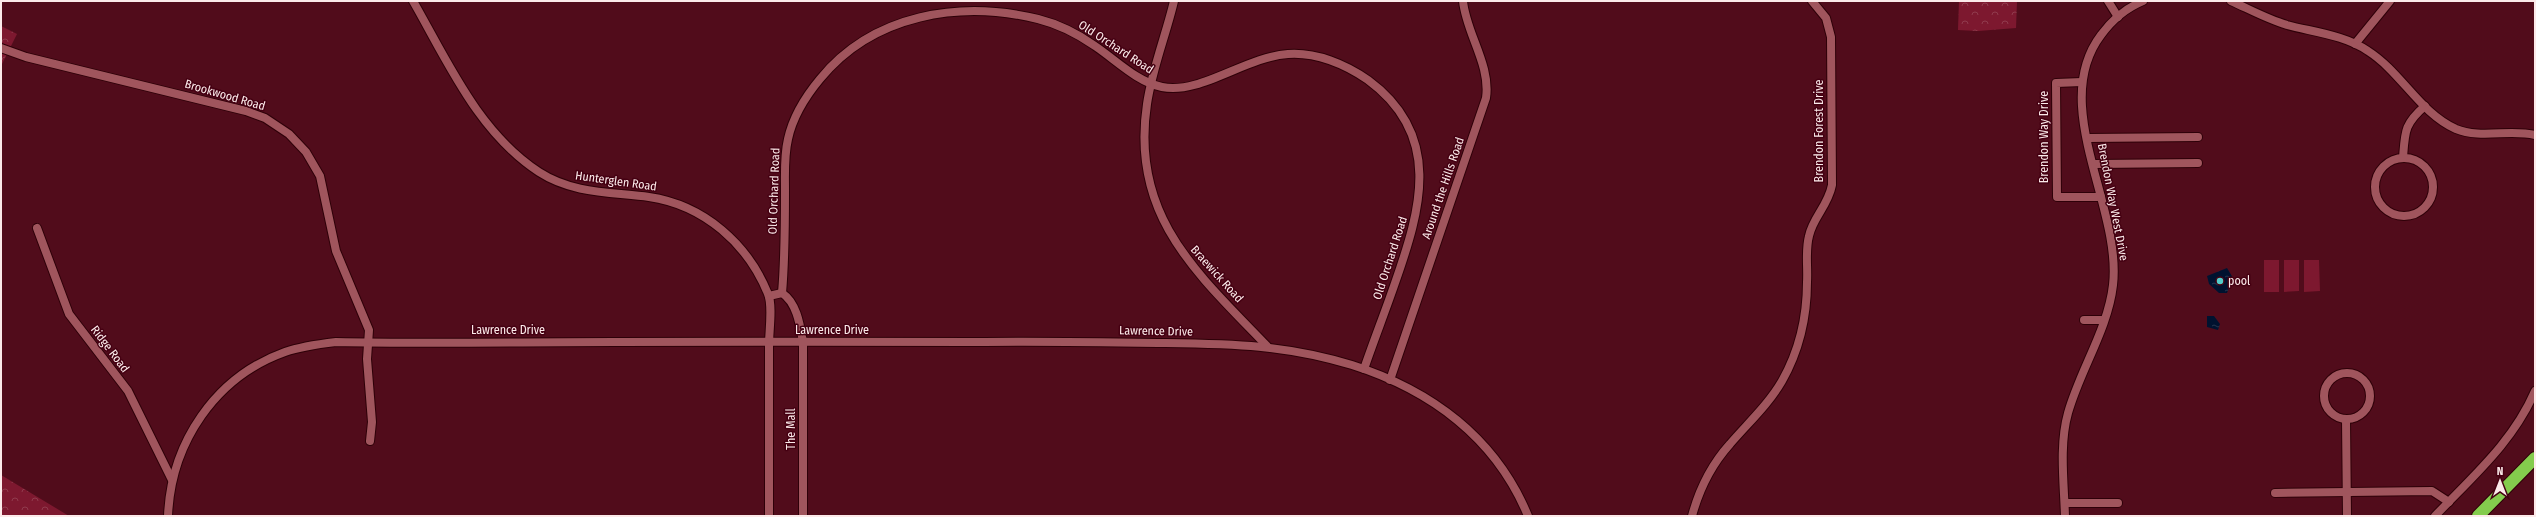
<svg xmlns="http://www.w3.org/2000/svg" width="2536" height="517" viewBox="0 0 2536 517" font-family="'Fira Sans Condensed',sans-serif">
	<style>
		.forest { fill: url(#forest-crowns) }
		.garden { fill: #7d182f }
		.water { fill: url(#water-ripples) }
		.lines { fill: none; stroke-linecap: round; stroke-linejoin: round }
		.street-casing { stroke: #2e0008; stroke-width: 10 }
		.highway-casing { stroke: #2e0008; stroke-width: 14 }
		.street { stroke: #a0555d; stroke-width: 8 }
		.highway { stroke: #84cc4d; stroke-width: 12 }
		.poi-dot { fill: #53cdcb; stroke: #450012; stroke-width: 1.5 }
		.labels { text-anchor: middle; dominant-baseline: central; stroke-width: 3; stroke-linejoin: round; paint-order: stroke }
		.street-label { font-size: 12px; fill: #fceaea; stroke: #450012 }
		.poi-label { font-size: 12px; fill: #fceaea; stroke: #450012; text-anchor: start }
	</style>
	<defs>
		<pattern id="forest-crowns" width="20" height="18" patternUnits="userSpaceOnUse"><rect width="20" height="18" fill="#7d182f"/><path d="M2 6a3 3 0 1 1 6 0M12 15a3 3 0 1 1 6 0" fill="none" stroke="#903a4d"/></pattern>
		<pattern id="water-ripples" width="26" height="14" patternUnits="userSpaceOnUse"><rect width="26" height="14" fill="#00122f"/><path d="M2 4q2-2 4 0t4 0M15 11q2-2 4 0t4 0" fill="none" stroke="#26354d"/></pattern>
	</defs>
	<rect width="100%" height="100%" fill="#510c1b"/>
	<g class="forest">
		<path d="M1959 1H2017L2016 28 1978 31 1958 30Z"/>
		<path d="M1 26 17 34 1 66Z"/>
		<path d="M1 475 69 516H1Z"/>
	</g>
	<g class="garden">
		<rect x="2264" y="260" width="15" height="32"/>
		<path d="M2284 260H2299V291L2284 292Z"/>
		<path d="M2304 260H2319L2320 291 2304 292Z"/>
	</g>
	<g class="water">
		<path d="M2227 268 2233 278 2227 293H2219L2209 284 2207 276Z"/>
		<path d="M2207 316H2214L2220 324 2218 330 2207 327Z"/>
	</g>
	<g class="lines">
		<g class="street-casing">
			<g id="street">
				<path d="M413 1C448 62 478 132 539 172 573 194 611 192 649 197 704 205 748 244 768 294 773 305 769 332 769 344 769 402 769 459 769 516"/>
				<path d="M1174 1C1166 35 1152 69 1147 104 1130 216 1197 273 1267 346"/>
				<path d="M2108 1 2118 17"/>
				<path d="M2231 1C2249 9 2267 19 2287 25 2313 32 2345 35 2368 51 2401 72 2420 113 2456 129 2480 139 2510 129 2535 135"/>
				<path d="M2355 44 2390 1"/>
				<path d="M1 48 26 57 246 111 265 118 289 134 306 152 320 176 336 251 369 330 367 359 372 422 370 441"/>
				<path d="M2082 82 2056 83 2057 197H2101"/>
				<path d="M2088 138 2198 137"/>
				<circle cx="2404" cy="187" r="29"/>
				<path d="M2403 158C2405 132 2404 124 2425 106"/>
				<path d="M2094 164 2198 163"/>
				<path d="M37 228 69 314 128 391 172 480"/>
				<path d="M782 293C785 259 785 225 785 190 785 173 784 156 788 139 793 116 805 97 820 79 873 14 960 0 1038 19 1058 24 1078 34 1095 46 1116 60 1137 82 1162 87 1200 95 1245 57 1288 54 1316 52 1345 64 1368 80 1443 135 1421 209 1395 283 1385 312 1374 340 1364 369"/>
				<path d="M769 296 782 293C797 303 800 325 803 342V516"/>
				<path d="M2084 320H2103"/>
				<circle cx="2347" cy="396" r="23"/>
				<path d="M1390 380 1486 98C1491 65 1466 33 1463 1"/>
				<path d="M2346 419 2347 516"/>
				<path d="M2275 493 2432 491 2449 502"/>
				<path d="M2065 503H2118"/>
				<path d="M168 516C171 443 215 377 285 352 302 346 319 344 336 342 428 344 522 342 614 342 734 341 855 342 975 342 1036 341 1097 342 1158 343 1229 344 1283 344 1352 365 1431 390 1496 438 1528 516"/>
				<path d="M1692 516C1699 490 1712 464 1730 444 1748 423 1768 405 1782 381 1799 351 1807 316 1807 282 1808 267 1805 251 1809 236 1813 217 1828 206 1832 185L1831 37 1826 18 1812 1"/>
				<path d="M2065 516C2064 483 2059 445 2068 413 2080 370 2108 329 2113 285 2122 207 2048 105 2101 35 2112 20 2126 8 2143 1"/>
				<path d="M2435 516C2473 476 2513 442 2535 391"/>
			</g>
		</g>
		<g class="highway-casing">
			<path id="highway" d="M2478 516 2535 458"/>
		</g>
		<use href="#street" class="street"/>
		<use href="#highway" class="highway"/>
	</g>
	<circle class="poi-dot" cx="2220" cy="281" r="4"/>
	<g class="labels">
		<g class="street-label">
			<text transform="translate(1116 47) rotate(33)">Old Orchard Road</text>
			<text transform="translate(225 95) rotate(16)">Brookwood Road</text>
			<text transform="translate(1819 131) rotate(-90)">Brendon Forest Drive</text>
			<text transform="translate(2044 137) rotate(-90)">Brendon Way Drive</text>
			<text transform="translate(616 181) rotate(8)">Hunterglen Road</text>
			<text transform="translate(1443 188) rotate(-71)">Around the Hills Road</text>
			<text transform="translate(774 191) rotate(-88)">Old Orchard Road</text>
			<text transform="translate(2113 202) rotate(79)">Brendon Way West Drive</text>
			<text transform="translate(1390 258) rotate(-72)">Old Orchard Road</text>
			<text transform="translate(1217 274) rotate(48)">Braewick Road</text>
			<text x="508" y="330">Lawrence Drive</text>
			<text x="832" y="330">Lawrence Drive</text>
			<text transform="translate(1156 331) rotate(1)">Lawrence Drive</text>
			<text transform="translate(110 349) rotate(53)">Ridge Road</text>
			<text transform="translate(791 429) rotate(-90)">The Mall</text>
		</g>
		<g class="poi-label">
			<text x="2228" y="281">pool</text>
		</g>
	</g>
	<rect width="2536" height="517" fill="none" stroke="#fceaea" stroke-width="4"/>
	<g transform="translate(2500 481)" stroke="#450012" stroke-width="3" paint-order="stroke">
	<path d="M0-3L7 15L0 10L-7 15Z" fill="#fceaea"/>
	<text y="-6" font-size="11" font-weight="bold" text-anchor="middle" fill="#fceaea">N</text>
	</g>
</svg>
